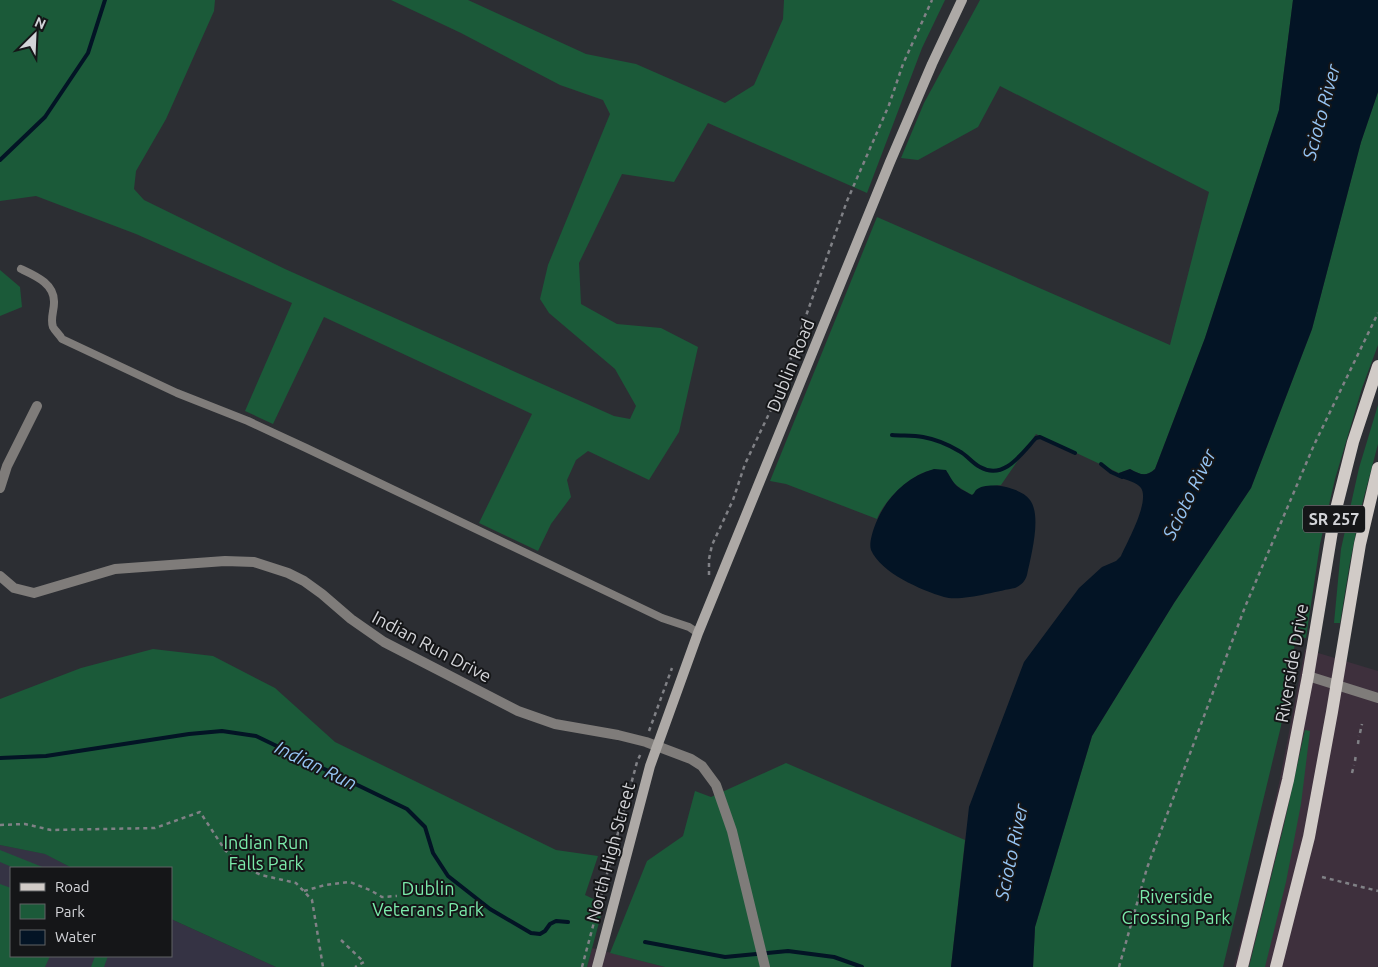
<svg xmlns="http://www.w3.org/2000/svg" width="1378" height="967" viewBox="0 0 1378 967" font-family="Ubuntu,sans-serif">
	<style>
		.commercial { fill: #3e303d }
		.education { fill: #353344 }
		.green { fill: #1b5a39 }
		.water { fill: #031425 }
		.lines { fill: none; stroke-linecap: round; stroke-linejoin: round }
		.stream { stroke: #031425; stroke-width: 4 }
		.path { stroke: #808186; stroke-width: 2.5; stroke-dasharray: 4 4; stroke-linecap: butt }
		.service { stroke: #7f7c7a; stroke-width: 8 }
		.minor { stroke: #7f7c7a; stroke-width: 10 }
		.tertiary { stroke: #7f7c7a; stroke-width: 10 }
		.secondary { stroke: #ada9a6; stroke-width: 10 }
		.primary { stroke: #d1cbc7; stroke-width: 12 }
		.labels { text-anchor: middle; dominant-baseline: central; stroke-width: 4; stroke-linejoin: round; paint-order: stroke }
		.shield { fill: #151618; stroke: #9a9b9e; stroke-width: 1 }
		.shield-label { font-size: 16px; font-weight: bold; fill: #d3d4d8 }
		.street-label { font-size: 18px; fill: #d3d4d8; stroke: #151618 }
		.park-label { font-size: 18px; fill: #7bebaa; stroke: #151618 }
		.water-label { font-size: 19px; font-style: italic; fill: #96c5f4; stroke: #151618 }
	</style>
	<rect width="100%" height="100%" fill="#2c2e33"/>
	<g class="commercial">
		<path d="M1305 649 1378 671V967H1234L1260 868 1280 779Z"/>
		<path d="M592 948 665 967H587Z"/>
	</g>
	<path class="education" d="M0 845 46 854 72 868H11V956H171V919L276 967H0Z"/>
	<g class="green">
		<path d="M0 0H215L214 11 166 119 136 171 134 189 144 200 285 269 614 416 630 419 636 406 615 369 549 313 540 299 548 265 610 114 603 100 560 85 461 33 391 0H468L586 54 636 64 725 103 754 85 783 19 784 0H945L922 48 867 193 708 123 674 182 622 174 579 263 581 304 617 324 661 328 698 347 679 432 649 480 588 451 576 460 567 480 571 497 551 524 538 551 479 523 532 414 324 317 273 424 245 411 292 303 136 234 36 196 0 201Z"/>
		<path d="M980 0H1293L1279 110 1205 338 1155 469C1146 477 1141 475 1130 469L1119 473 1036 434 1001 485 982 487 972 495C962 489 952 485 948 473 925 458 884 499 877 519L786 484 770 481 877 217 1170 345 1209 192 1000 86 978 127 918 160 901 158 924 103Z"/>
		<path d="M1378 92V345L1362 388 1335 479 1320 544 1306 638 1296 637 1281 726 1223 967H1033L1035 927 1092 736 1174 603 1251 488 1312 329 1361 142Z"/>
		<path d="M0 270 20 287 22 307 0 316Z"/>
		<path d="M1378 405V444L1360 512 1350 562 1340 623H1334L1341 549 1359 468Z"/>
		<path d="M153 649 213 656 275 688 335 742 556 850 598 856 585 895 604 904 587 967H276L171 919V868H72L45 854 0 845V699L81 668Z"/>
		<path d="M1305 730 1310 731 1301 804 1286 882 1265 967H1249L1284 825Z"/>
		<path d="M786 763 965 840 951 967H665L610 953 647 861 683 836 695 791 711 797Z"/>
		<path d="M0 850 45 868H14L0 862Z"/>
		<path d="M0 884 11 888V956H50L45 967H0Z"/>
		<path d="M95 956H108L104 967H91Z"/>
	</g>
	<g class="water">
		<path d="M1293 0H1378V92L1361 142 1312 329 1251 488 1174 603 1092 736 1035 927 1033 967H951L969 807 1024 662 1079 588 1102 567 1116 561 1121 556C1127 542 1150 502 1141 488 1137 482 1126 480 1119 477V473L1130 469C1141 475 1146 477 1155 469L1205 338 1279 110Z"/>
		<path d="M934 469 946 470C956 487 955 486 972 495 974 494 975 491 976 490 982 484 1000 485 1006 487 1014 489 1025 493 1030 500 1042 516 1031 556 1027 575 1025 582 1021 585 1015 588 997 591 960 602 944 597 921 590 881 573 871 550 869 544 872 534 874 528 884 500 905 477 934 469Z"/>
	</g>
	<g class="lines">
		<g class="stream">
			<path d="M0 160 45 117 88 53 105 0"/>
			<path d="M892 435C902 436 913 435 923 437 934 439 949 445 959 451 967 455 972 463 980 467 1004 481 1022 453 1036 438L1040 437 1075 453"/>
			<path d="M1101 464 1111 472 1122 477"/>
			<path d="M0 758 46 756 189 734 222 731 256 736 407 809 425 827 433 853 448 876 490 909 531 933 540 934 545 931 550 924 556 921 568 922"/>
			<path d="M645 942 725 957 788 951 834 957 862 967"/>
		</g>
		<g class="path">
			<path d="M709 575V559L712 545 733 500 745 464 777 397 847 201 889 105 903 64 932 0"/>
			<path d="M649 731 672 668"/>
			<path d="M1360 733 1362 724"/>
			<path d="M1358 744 1359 736"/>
			<path d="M1355 761 1356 754"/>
			<path d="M1352 773 1354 765"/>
			<path d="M0 825 25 824 51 830 155 828 200 812 225 850 241 866 261 875 296 883 312 900 323 967"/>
			<path d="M1322 877 1378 891"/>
			<path d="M304 891 325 885 350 882 370 890 382 897 397 896"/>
			<path d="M341 940 364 962 355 967"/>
			<path d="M582 967 637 762 641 753"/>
			<path d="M1119 967 1147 868 1245 607 1314 445 1378 313"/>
		</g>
		<path class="service" d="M21 269C36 276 55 284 54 303 54 311 50 319 53 327 55 331 60 335 62 339L177 393 248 421 306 448 614 595 662 618 689 627 698 633"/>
		<g class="minor">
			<path d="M0 488 7 466 37 406"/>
			<path d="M0 576 14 588 34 593 115 569 225 561 254 562 288 573 304 581 322 594 351 619 384 642 518 711 555 724 618 735 646 742 691 759 702 766 716 785 732 831 765 967"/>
		</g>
		<path class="tertiary" d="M1308 676 1378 698"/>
		<path class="secondary" d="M597 967 650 766 698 633 890 162 932 64 962 0"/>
		<g class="primary">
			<path d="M1242 967 1288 780 1308 676 1335 513 1353 442 1378 366"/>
			<path d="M1276 967 1309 837 1332 712 1360 544 1378 468"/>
		</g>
	</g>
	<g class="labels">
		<rect class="shield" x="1303" y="505.5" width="62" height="27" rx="4"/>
		<g class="shield-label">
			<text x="1334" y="519">SR 257</text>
		</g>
		<g class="street-label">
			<text transform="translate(790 365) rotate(-68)">Dublin Road</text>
			<text transform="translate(432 646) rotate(28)">Indian Run Drive</text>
			<text transform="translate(1291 663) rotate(-80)">Riverside Drive</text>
			<text transform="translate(610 852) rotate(-75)">North High Street</text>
		</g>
		<g class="park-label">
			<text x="266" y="842">Indian Run<tspan x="266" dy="21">Falls Park</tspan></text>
			<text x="428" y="888">Dublin<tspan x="428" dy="21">Veterans Park</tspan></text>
			<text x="1176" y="896">Riverside<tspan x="1176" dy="21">Crossing Park</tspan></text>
		</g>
		<g class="water-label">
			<text transform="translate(1321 112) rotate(-75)">Scioto River</text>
			<text transform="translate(1189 494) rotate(-64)">Scioto River</text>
			<text transform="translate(316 765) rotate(26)">Indian Run</text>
			<text transform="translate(1011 852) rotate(-78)">Scioto River</text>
		</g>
	</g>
	<rect x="10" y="867" width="162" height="90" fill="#151618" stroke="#616265"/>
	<rect x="20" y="883" width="25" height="8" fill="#d1cbc7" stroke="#616265"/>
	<text x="55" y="892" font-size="15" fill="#d3d4d8">Road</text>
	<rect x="20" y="904" width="25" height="15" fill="#1b5a39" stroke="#616265"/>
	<text x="55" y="917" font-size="15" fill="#d3d4d8">Park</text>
	<rect x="20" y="930" width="25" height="15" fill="#031425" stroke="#616265"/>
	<text x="55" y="942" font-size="15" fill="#d3d4d8">Water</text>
	<g transform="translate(35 35) rotate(24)" stroke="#151618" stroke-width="4" paint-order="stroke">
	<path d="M0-4L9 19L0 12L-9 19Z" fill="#d3d4d8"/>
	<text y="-8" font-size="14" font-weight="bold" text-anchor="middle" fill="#d3d4d8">N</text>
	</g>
</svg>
